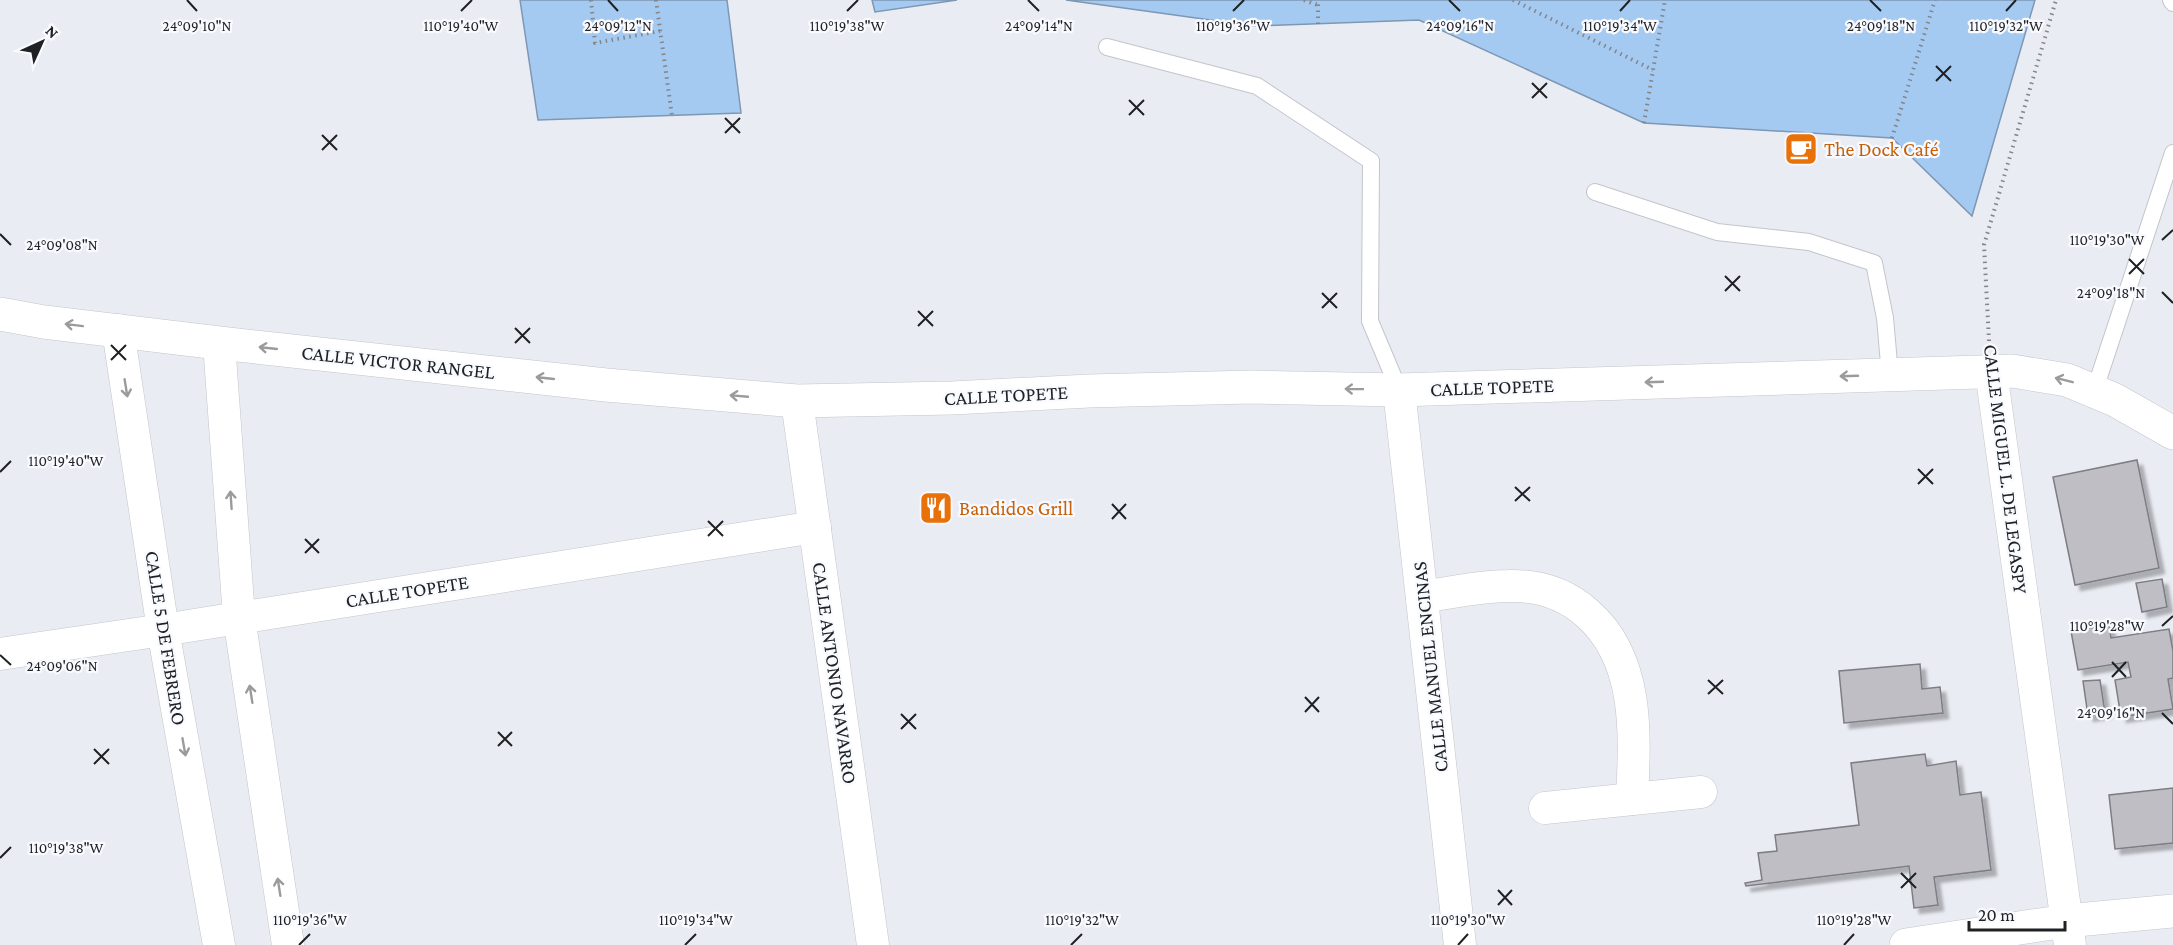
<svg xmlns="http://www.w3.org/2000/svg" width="2173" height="945" viewBox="0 0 2173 945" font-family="'Crimson Pro',serif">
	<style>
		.water { fill: #a5caf2; stroke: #7d97b4; stroke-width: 1.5 }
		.building { fill: #bfbec5; stroke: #7d7d83; stroke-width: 1.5; filter: url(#shadow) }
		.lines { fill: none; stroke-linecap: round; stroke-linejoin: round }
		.service-casing { stroke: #c2c5cb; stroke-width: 18 }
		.minor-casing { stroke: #c2c5cb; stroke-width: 33 }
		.tertiary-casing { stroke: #c2c5cb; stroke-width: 34 }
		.secondary-casing { stroke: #c2c5cb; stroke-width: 34 }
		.path { stroke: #838589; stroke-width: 4; stroke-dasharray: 1.5 4.5; stroke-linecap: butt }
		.service { stroke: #fff; stroke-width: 16 }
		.minor { stroke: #fff; stroke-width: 32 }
		.tertiary { stroke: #fff; stroke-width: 33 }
		.secondary { stroke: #fff; stroke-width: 33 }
		.oneway { stroke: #9a9b9c }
		.ticks { fill: none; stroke: #1f2022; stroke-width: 2 }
		.labels { text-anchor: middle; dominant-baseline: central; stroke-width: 4.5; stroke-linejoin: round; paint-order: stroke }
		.food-label { font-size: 20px; fill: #c56008; stroke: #f8faff; text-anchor: start }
		.street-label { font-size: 20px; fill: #1f2022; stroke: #f8faff }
		.ticks-label { font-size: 15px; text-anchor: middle; fill: #1f2022; stroke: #f8faff; stroke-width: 4.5; stroke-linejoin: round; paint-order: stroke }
	</style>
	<defs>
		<filter id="shadow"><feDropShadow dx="5.5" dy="5.5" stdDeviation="1.5" flood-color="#0004"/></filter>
	</defs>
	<rect width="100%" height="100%" fill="#eaecf3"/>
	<g class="water">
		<path d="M520 0H727L741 113 538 120Z"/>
		<path d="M872 0H957L875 12Z"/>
		<path d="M1066 0H2035L1972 216 1892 138 1644 123 1419 20 1254 26Z"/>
	</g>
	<g class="building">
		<path d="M2137 460 2159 568 2075 585 2053 477Z"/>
		<path d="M2162 579 2167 607 2142 612 2136 583Z"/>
		<path d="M2109 625 2111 638 2169 629 2173 651V678L2168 679 2173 709 2121 717 2115 680 2131 677 2128 662 2078 670 2071 631Z"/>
		<path d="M1920 664 1922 689 1940 687 1943 713 1844 723 1839 671Z"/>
		<path d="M2100 680 2105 713 2088 716 2083 681Z"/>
		<path d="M1925 754 1927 766 1956 761 1960 795 1981 792 1991 870 1934 877 1938 905 1914 908 1909 866 1746 886 1745 883 1762 880 1758 853 1777 851 1775 835 1859 825 1851 763Z"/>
		<path d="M2173 788V843L2115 849 2109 795Z"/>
	</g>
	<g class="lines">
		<g class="service-casing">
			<g id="service">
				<path d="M2171 0 2173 3"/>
				<path d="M1107 47 1257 86 1371 161 1370 321 1399 390"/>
				<path d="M1595 192 1717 232 1809 242 1874 263 1885 318 1890 375"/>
				<path d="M2094 392 2173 153"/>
			</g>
		</g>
		<g class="minor-casing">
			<g id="minor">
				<path d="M118 330 163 630 219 945"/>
				<path d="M219 343 239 617 288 945"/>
				<path d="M1991 371 2070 945"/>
				<path d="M1399 390 1460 945"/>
				<path d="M797 401 873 945"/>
				<path d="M1422 597C1450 593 1480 586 1508 586 1538 585 1566 594 1588 614 1640 660 1635 736 1632 799"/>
				<path d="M0 654 163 630 815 527"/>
				<path d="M1545 808 1701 792"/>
			</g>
		</g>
		<g class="tertiary-casing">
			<path id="tertiary" d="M0 314 44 322 219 343 606 385 797 401 952 398 1089 391 1251 387 1399 390 2012 371 2067 380 2115 400 2173 433"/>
		</g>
		<g class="secondary-casing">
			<path id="secondary" d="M1906 945 2066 921 2173 911"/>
		</g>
		<g class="path">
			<path d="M591 0 595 43 660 31"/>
			<path d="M656 0 672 116"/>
			<path d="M1304 0 1318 5"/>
			<path d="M1513 0 1653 70"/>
			<path d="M1318 24V0"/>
			<path d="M1644 123 1665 0"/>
			<path d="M1892 138 1935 0"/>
			<path d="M1989 341 1984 245 2056 0"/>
		</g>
		<use href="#service" class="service"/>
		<use href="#minor" class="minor"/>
		<use href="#tertiary" class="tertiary"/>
		<use href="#secondary" class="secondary"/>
	</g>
	<defs><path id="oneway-shaft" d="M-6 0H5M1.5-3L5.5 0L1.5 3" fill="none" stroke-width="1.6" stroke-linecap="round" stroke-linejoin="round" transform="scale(1.5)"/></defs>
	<g class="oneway">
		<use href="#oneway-shaft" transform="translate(74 325) rotate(-173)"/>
		<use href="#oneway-shaft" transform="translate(268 348) rotate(-174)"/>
		<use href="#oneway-shaft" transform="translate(1849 376) rotate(178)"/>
		<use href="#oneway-shaft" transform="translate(545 378) rotate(-174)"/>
		<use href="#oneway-shaft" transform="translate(2064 380) rotate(-166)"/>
		<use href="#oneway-shaft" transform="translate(1654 382) rotate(178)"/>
		<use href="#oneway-shaft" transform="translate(126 388) rotate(81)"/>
		<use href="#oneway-shaft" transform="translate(1354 389) rotate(-179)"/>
		<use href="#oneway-shaft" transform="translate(739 396) rotate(-175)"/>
		<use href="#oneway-shaft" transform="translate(231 500) rotate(-94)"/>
		<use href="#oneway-shaft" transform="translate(251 694) rotate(-99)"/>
		<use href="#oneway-shaft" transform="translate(184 747) rotate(80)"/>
		<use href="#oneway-shaft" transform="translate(279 887) rotate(-99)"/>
	</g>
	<path class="ticks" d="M187 0 197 11M608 0 618 11M1028 0 1039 11M1449 0 1460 11M1870 0 1881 11M461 11 472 0M847 11 858 0M1233 11 1244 0M1620 11 1630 0M2006 11 2016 0M1936 66 1951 81M1936 81 1951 66M1532 83 1547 98M1532 98 1547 83M1129 100 1144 115M1129 115 1144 100M725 118 740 133M725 133 740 118M322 135 337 150M322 150 337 135M0 234 11 245M2162 240 2173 230M2129 259 2144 274M2129 274 2144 259M1725 276 1740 291M1725 291 1740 276M2162 292 2173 303M1322 293 1337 308M1322 308 1337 293M918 311 933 326M918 326 933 311M515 328 530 343M515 343 530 328M111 345 126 360M111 360 126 345M1918 469 1933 484M0 472 11 461M1918 484 1933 469M1515 487 1530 501M1515 501 1530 487M1112 504 1126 519M1112 519 1126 504M708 521 723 536M708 536 723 521M305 539 319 553M305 553 319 539M2162 626 2173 616M0 655 11 665M2112 662 2126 677M2112 677 2126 662M1708 680 1723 694M1708 694 1723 680M1305 697 1319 712M1305 712 1319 697M2162 713 2173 724M901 714 916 729M901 729 916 714M498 732 512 746M498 746 512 732M94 749 109 764M94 764 109 749M0 858 11 847M1901 873 1916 888M1901 888 1916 873M1498 890 1512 905M1498 905 1512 890M299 945 310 934M685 945 696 934M1071 945 1082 934M1458 945 1468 934M1844 945 1854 934"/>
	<defs>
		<g id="cafe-square" transform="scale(1.725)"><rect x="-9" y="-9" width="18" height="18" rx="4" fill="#e8710a" stroke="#f8faff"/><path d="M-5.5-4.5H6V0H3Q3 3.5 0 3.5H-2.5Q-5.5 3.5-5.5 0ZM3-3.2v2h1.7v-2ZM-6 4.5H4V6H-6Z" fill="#fff"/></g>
		<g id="restaurant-square" transform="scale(1.725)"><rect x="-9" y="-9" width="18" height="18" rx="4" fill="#e8710a" stroke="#f8faff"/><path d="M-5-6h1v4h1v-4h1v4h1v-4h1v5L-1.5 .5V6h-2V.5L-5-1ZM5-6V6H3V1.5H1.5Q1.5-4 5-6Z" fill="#fff"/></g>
	</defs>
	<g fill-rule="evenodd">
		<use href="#cafe-square" x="1801" y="149"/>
		<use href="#restaurant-square" x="936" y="508"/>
	</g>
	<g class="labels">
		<g class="food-label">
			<text x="1824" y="149">The Dock Café</text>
			<text x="959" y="508">Bandidos Grill</text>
		</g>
		<g class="street-label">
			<text transform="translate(398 362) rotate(6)">CALLE VICTOR RANGEL</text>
			<text transform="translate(1492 387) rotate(-2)">CALLE TOPETE</text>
			<text transform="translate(1006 395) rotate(-3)">CALLE TOPETE</text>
			<text transform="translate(2006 469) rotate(83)">CALLE MIGUEL L. DE LEGASPY</text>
			<text transform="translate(407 591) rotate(-9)">CALLE TOPETE</text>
			<text transform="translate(166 638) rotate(81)">CALLE 5 DE FEBRERO</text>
			<text transform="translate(1430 667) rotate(-96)">CALLE MANUEL ENCINAS</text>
			<text transform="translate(835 673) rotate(82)">CALLE ANTONIO NAVARRO</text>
		</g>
	</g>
	<g class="ticks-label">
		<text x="1881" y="31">24°09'18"N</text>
		<text x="197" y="31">24°09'10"N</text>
		<text x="461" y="31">110°19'40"W</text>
		<text x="618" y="31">24°09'12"N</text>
		<text x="847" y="31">110°19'38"W</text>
		<text x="1039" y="31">24°09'14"N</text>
		<text x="1233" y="31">110°19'36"W</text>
		<text x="1460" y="31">24°09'16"N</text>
		<text x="1620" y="31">110°19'34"W</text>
		<text x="2006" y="31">110°19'32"W</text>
		<text x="2107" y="245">110°19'30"W</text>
		<text x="62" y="250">24°09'08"N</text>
		<text x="2111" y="298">24°09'18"N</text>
		<text x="66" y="466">110°19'40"W</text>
		<text x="2107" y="631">110°19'28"W</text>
		<text x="62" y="671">24°09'06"N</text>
		<text x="2111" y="718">24°09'16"N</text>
		<text x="66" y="853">110°19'38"W</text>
		<text x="310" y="925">110°19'36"W</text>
		<text x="1468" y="925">110°19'30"W</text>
		<text x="1854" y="925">110°19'28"W</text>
		<text x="696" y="925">110°19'34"W</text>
		<text x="1082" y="925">110°19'32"W</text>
	</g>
	<g transform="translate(42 42) rotate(45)" stroke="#f8faff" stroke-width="4.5" paint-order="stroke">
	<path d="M0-4.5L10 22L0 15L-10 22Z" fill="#1f2022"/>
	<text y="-9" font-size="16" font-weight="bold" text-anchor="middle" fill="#1f2022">N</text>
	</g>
	<path d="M1969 921v9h96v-9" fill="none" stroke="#1f2022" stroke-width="3"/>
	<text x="1978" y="921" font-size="18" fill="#1f2022" stroke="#f8faff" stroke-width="4.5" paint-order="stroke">20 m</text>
</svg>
